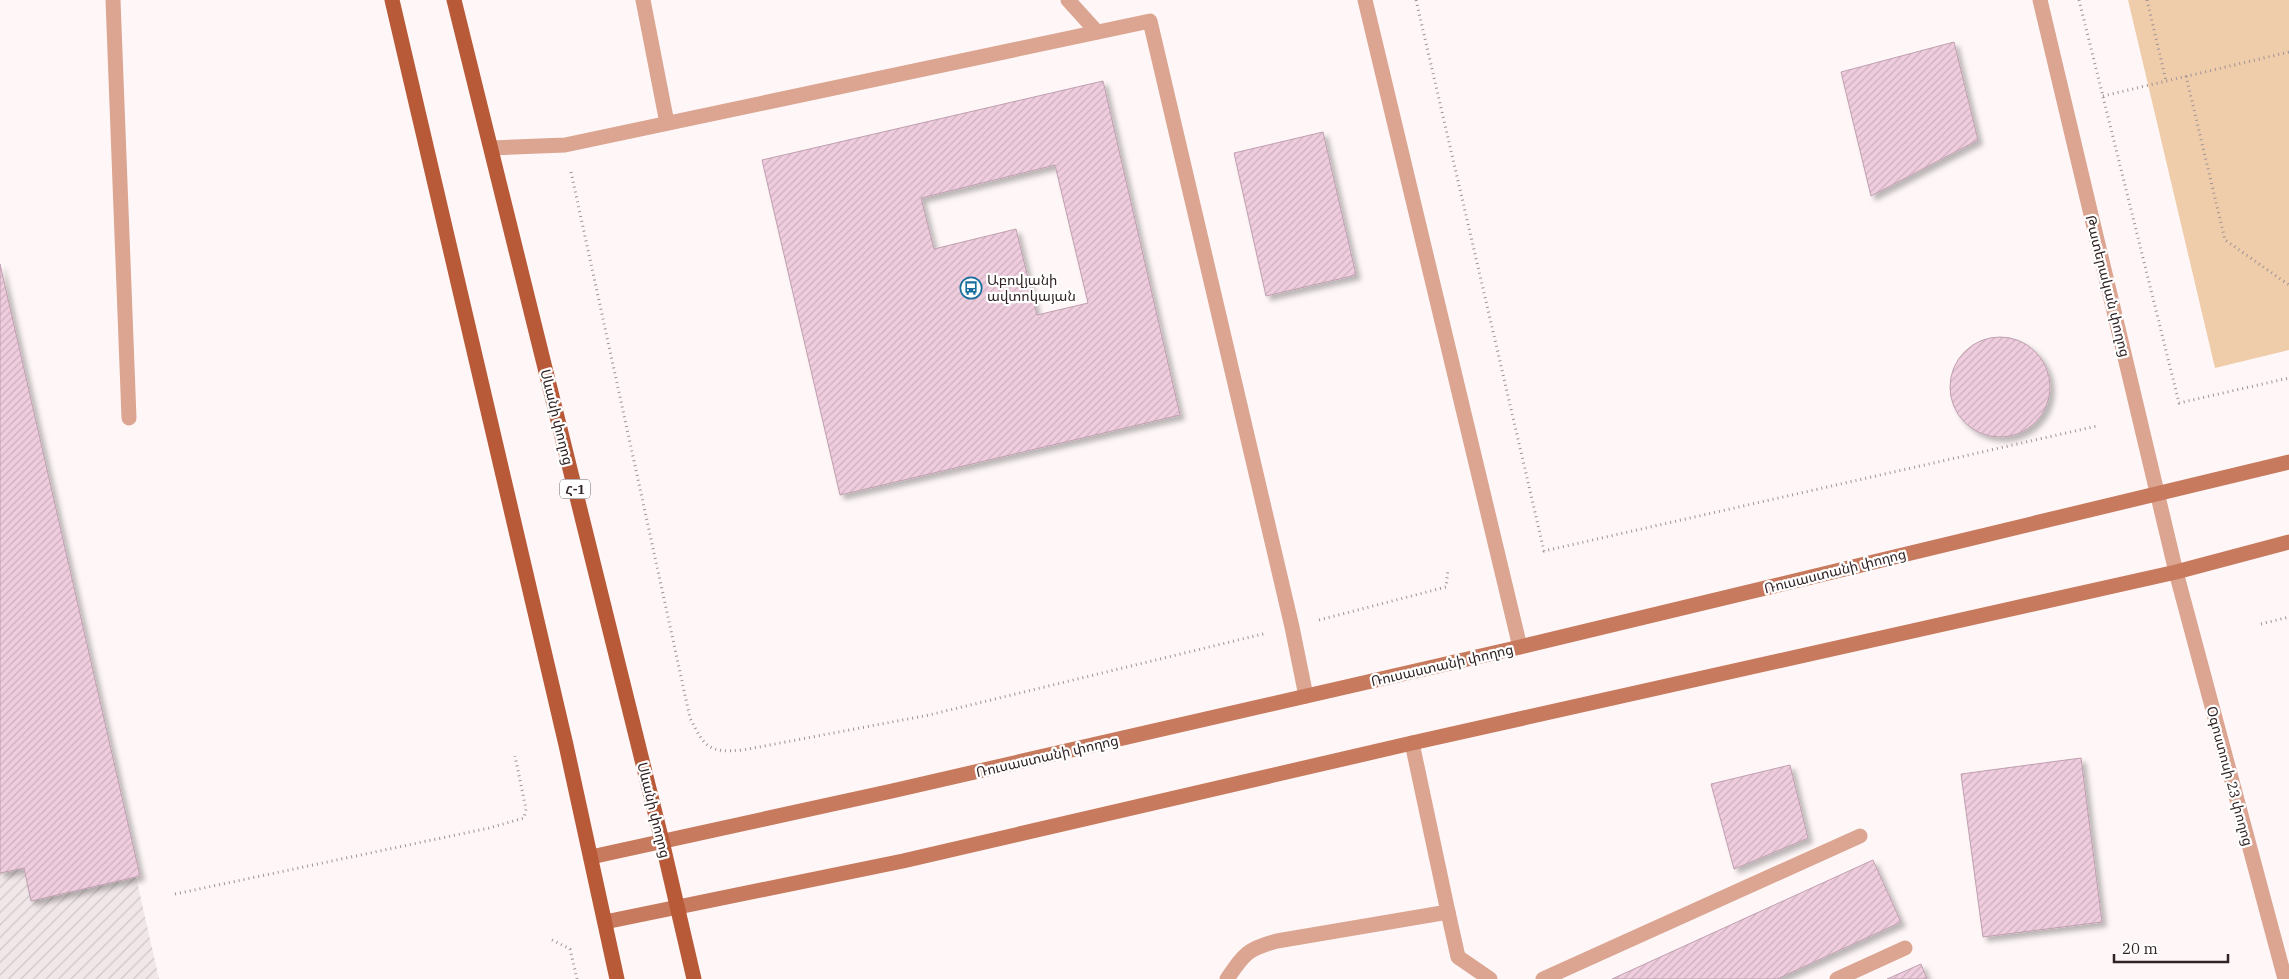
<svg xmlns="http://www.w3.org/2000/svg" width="2289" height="979" viewBox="0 0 2289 979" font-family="'IBM Plex Serif','Noto Sans Armenian',serif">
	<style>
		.industrial { fill: url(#industrial-furrows) }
		.green { fill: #efcdab }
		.building { fill: url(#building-hatch); stroke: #bf9faf; fill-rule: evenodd; filter: url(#shadow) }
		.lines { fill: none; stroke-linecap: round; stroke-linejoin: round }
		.path { stroke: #9f9494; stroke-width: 3; stroke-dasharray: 1 4; stroke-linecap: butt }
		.service { stroke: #dba592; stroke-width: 15 }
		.minor { stroke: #dba592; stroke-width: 15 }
		.tertiary { stroke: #dba592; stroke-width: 15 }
		.secondary { stroke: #c87a5e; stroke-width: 15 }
		.primary { stroke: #b85937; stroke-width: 15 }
		.labels { text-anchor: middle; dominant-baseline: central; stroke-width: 4.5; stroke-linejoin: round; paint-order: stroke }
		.shield { fill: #fff; stroke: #6f6566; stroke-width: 1 }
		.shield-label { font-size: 12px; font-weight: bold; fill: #312324 }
		.poi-label { font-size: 14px; fill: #312324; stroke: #fff; text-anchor: start }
		.street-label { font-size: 14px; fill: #312324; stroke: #fff }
	</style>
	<defs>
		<pattern id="industrial-furrows" width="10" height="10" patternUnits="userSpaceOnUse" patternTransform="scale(1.25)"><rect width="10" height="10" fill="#f1e7e8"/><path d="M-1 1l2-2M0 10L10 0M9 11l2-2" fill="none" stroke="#cfc6c7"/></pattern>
		<pattern id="building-hatch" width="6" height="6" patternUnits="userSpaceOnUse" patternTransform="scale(1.25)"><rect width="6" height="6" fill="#efcdde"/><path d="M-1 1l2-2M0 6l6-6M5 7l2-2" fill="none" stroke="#cdb0be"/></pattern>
		<filter id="shadow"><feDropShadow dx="4.5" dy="4.5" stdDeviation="2.5" flood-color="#0004"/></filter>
	</defs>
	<rect width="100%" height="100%" fill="#fff7f7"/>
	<path class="industrial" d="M0 274 159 979H0Z"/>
	<path class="green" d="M2128 0H2289V350L2215 368Z"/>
	<g class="building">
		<path d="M1954 42 1978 140 1871 196 1841 72Z"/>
		<path d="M1103 81 1180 415 840 495 762 160ZM1055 165 1088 303 1037 315 1016 229 934 249 921 198Z"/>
		<path d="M1323 132 1356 275 1266 296 1234 153Z"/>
		<path d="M0 264 140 876 31 901 24 868 0 873Z"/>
		<circle cx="2000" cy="387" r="50"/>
		<path d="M2081 758 2102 922 1983 937 1961 774Z"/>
		<path d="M1790 765 1808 838 1734 869 1711 784Z"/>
		<path d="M1873 860 1901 922 1777 979H1612Z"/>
		<path d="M1921 964 1927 979H1887Z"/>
	</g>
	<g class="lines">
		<g class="path">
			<path d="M1416 0 1544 551 2097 426"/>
			<path d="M2079 0 2179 403 2289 378"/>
			<path d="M2147 0 2166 81"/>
			<path d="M2186 76 2225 240 2289 285"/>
			<path d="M2103 96 2289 52"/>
			<path d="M571 172 690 718C705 748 709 753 743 750L929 715 1267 633"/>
			<path d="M1319 620 1446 587 1448 569"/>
			<path d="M2261 624 2289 617"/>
			<path d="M175 894 489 828 524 818 526 809 515 756"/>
			<path d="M552 940 570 949 577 979"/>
		</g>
		<g class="service">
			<path d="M113 0 129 418"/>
			<path d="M643 0 667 123"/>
			<path d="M1068 0 1097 32"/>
			<path d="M491 148 565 145 1150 21 1292 627 1306 696"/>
			<path d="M1543 979 1860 836"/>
			<path d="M1837 979 1905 948"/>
		</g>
		<g class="minor">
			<path d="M1365 0 1520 647"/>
			<path d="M2040 0 2176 572"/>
			<path d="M1448 912 1458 957 1490 979"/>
			<path d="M1227 979C1244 954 1247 949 1277 941L1448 912 1412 743"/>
		</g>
		<path class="tertiary" d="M2176 572 2285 979"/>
		<g class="secondary">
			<path d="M591 857 892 791 1520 647 2289 462"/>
			<path d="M605 922 903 861 1412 743 2176 572 2289 542"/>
		</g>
		<g class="primary">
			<path d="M392 0 566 745 617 979"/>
			<path d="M454 0 662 841 694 979"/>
		</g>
	</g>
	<defs>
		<g id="bus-ring" transform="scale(1.125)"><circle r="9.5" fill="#fff" stroke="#196e9e" stroke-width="1.5"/><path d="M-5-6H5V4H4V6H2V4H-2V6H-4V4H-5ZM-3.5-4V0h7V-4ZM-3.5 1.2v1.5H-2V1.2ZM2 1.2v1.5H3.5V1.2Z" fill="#196e9e"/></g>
	</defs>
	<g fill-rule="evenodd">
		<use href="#bus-ring" x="971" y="288"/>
	</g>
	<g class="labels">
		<rect class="shield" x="560" y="479.5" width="30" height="19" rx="4"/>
		<g class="shield-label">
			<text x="575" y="489">Հ-1</text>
		</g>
		<g class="poi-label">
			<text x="987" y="280">Աբովյանի<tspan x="987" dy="16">ավտոկայան</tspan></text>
		</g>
		<g class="street-label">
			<text transform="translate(2108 286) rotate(76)">Թատերական փողոց</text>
			<text transform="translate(557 417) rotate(76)">Սևանի փողոց</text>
			<text transform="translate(1835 571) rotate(-14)">Ռուսաստանի փողոց</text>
			<text transform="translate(1442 665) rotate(-13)">Ռուսաստանի փողոց</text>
			<text transform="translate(1047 756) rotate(-13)">Ռուսաստանի փողոց</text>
			<text transform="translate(2230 776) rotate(75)">Օգոստոսի 23 փողոց</text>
			<text transform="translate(654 810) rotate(76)">Սևանի փողոց</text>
		</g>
	</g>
	<path d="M2114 954v8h114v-8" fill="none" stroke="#312324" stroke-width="2.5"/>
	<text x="2122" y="954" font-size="15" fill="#312324" stroke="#ffffff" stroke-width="4" paint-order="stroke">20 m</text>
</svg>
